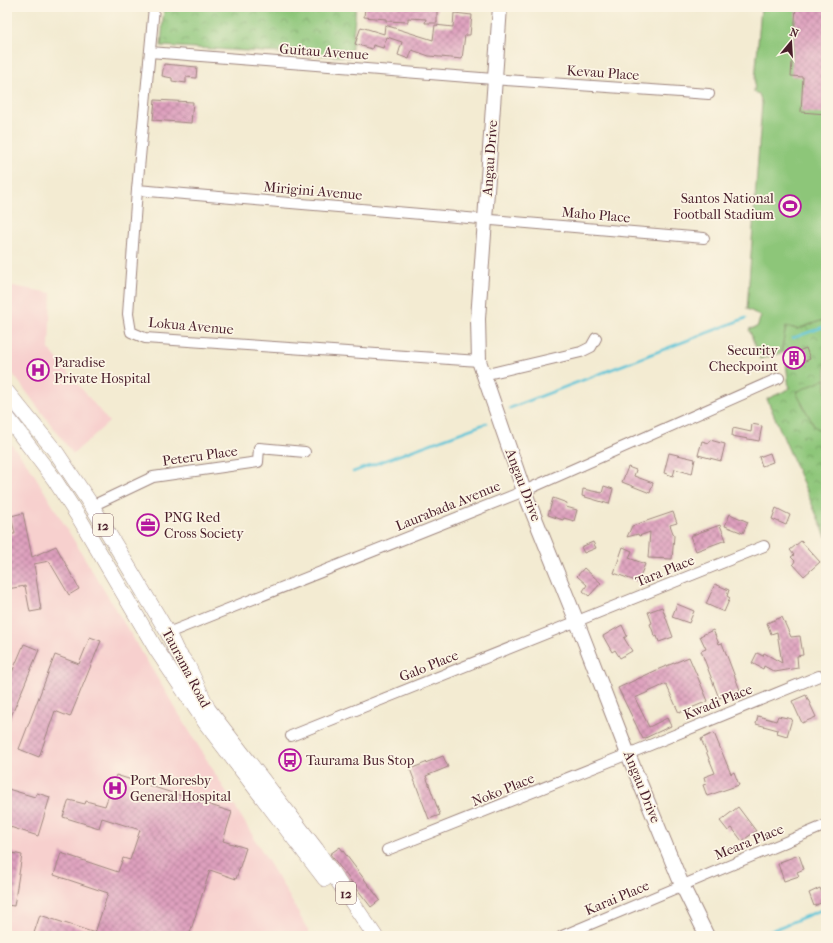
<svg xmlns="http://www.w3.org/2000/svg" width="833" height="943" viewBox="0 0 833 943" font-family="'IM FELL French Canon',serif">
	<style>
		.built { fill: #f7d0ce }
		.park { fill: url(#park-crowns); stroke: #6c7252 }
		.pitch { fill: #8dc679; stroke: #6c7252 }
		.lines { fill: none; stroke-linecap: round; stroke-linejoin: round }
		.stream { stroke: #5cc4d8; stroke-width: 2.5 }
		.building { fill: url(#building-cross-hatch) }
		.street-casing { stroke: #9e857e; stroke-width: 12 }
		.secondary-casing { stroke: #9e857e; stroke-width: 16 }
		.primary-casing { stroke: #9e857e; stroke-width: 16 }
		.street { stroke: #fff; stroke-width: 10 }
		.secondary { stroke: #fff; stroke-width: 14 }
		.primary { stroke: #fff; stroke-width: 15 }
		.labels { text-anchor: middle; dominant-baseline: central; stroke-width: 3.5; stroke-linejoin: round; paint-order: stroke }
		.shield { fill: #fcf5e5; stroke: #7f5f63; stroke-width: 1 }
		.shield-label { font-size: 13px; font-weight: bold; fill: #4a1f2b }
		.street-label { font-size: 14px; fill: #4a1f2b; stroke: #fcf5e5 }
		.poi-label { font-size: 14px; fill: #4a1f2b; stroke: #fcf5e5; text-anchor: start }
	</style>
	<defs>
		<pattern id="park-crowns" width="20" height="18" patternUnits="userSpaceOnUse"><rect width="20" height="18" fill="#8dc679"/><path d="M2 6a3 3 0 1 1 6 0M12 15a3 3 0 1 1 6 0" fill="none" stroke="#75a063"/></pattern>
		<pattern id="building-cross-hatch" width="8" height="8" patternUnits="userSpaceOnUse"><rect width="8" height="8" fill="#dea0be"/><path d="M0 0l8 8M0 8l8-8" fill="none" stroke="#b6829b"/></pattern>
	</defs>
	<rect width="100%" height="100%" fill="#fcf5e5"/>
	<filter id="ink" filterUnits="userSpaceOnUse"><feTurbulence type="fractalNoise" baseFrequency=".025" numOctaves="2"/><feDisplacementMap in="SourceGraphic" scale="8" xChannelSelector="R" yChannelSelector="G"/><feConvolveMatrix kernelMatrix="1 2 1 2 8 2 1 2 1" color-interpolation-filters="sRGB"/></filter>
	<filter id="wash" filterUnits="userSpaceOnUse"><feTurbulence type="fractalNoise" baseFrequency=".012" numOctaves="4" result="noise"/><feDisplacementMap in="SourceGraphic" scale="16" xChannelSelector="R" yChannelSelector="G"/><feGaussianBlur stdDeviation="0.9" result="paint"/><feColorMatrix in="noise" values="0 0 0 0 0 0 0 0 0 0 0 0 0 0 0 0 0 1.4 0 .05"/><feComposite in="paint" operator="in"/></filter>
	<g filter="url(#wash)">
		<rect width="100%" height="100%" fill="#f3ebd2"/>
		<g class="built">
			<path d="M7 285 51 293 49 349 109 422 73 454 7 366Z"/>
			<path d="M7 439 31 469 47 496 285 889 311 936H7Z"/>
		</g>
		<g class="park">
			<path d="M164 7H356L351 57 161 46Z"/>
			<path d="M826 319V537L767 399 789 389 785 352 781 353 786 326 797 329Z"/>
		</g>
		<g class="pitch">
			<path d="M761 7H826V319L797 329 786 326 781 353 760 359 749 329 757 327 761 316 747 309 762 103 759 94 754 92Z"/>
			<path d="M826 379V435L814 426 796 392Z"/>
		</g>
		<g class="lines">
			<g class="stream">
				<path d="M793 338 826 326"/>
				<path d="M510 408 746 318"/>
				<path d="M353 472 487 423"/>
				<path d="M758 936 826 908"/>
			</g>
		</g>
		<g id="blocks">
			<g class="building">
				<path d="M365 7H437V23H425L426 19 408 18V22L386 21V19L364 17Z"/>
				<path d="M796 7H826V114L801 112 803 77 791 76Z"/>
				<path d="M454 13 472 15 470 35H465L462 59 429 56 412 50 409 59 398 55 402 42 387 37 383 48 373 45 372 49 355 44 361 27 384 34 385 25 433 40 435 25 453 27Z"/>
				<path d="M164 64 197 67 196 78 186 77V83L172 81V78L162 76Z"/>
				<path d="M155 100 193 102 191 123 153 120Z"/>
				<path d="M806 348 810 359 800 363 796 352Z"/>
				<path d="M752 424 762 426 759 441 732 436 733 428 751 432Z"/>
				<path d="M710 440 725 444 721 461 698 455 702 441 709 443Z"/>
				<path d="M669 453 695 459 692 474 675 469 673 476 664 473Z"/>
				<path d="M770 453 773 462 762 466 759 457Z"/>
				<path d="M628 467 636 470 634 476 653 483 650 493 622 482Z"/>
				<path d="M604 486 613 489 609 504 582 496 583 489 602 493Z"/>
				<path d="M553 498 567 503 566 507 577 510 574 521 564 518 563 520 548 515Z"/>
				<path d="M776 508 790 515 786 525 772 519Z"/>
				<path d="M673 512 677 523 670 525 674 536 672 559 648 558 650 532 639 536 638 534 627 537 632 526Z"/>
				<path d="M23 513 32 557 56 546 79 589 69 595 49 561 34 564 41 610 30 612 25 586 7 589V534H15L11 516Z"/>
				<path d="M730 514 748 522 743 533 725 526Z"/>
				<path d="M720 525 726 540 696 551 690 536Z"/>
				<path d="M801 541 820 562 804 576 793 564 795 561 791 557 794 555 790 550Z"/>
				<path d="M593 542 596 548 584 553 581 547Z"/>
				<path d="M623 547 632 551 629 558 645 564 638 582 614 573Z"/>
				<path d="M584 568 601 583 589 596 583 591 587 585 577 576Z"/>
				<path d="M715 584 729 590 727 596 730 598 724 612 706 604Z"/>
				<path d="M677 604 694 611 689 623 672 617Z"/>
				<path d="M662 607 673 637 659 642 657 636 655 637 650 624 652 623 648 612Z"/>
				<path d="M782 617 791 637 800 636 803 655 797 656 798 668 775 672 764 666 763 669 752 663 757 653 763 656 764 653 782 663 777 632 771 634 767 623Z"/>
				<path d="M622 625 627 636 624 638 632 651 620 658 615 650 612 652 603 636Z"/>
				<path d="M713 630 719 644 722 643 740 690 719 698 701 651 706 649 700 636Z"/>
				<path d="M90 637 101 641 70 717 55 711 39 757 19 749 55 655 79 664Z"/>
				<path d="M24 644 39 650 7 726V684Z"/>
				<path d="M689 657 708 701 679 713 666 684 635 698 649 727 667 718 671 726 643 739 618 688 659 669Z"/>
				<path d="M806 695 816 717 802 723 792 701Z"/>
				<path d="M758 716 776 721 778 716 792 719 787 736 777 733 778 730 756 724Z"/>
				<path d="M714 733 731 774 734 772 739 785 707 796 703 785 706 784 704 777 715 773 701 739Z"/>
				<path d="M443 756 448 767 426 776 440 815 429 819 410 769Z"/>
				<path d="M116 775 232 812 223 841 246 848 236 879 210 870 189 936H33L40 915 95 933 108 893 54 875 61 853 118 872 123 858 130 860 140 830 102 818 99 828 63 817 69 800 85 804 86 801 105 806Z"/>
				<path d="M8 789 35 797 37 793 50 797 38 836 7 826V793Z"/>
				<path d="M738 807 756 831 742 841 732 828 728 831 720 821Z"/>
				<path d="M340 847 380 900 371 907 330 854Z"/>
				<path d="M7 852 22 855 14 906 7 905Z"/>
				<path d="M799 855 804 869 797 872 799 876 784 881 778 864 781 863 780 862Z"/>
				<path d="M820 888 825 901 814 906 809 893Z"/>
			</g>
		</g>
	</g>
	<g filter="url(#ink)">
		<use href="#blocks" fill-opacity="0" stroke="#9e857e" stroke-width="1"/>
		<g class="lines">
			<g class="street-casing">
				<g id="street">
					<path d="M154 7 137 190 128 314 131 332 145 338 479 361"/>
					<path d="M150 52 506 80 709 94"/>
					<path d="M137 190 704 238"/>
					<path d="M483 375 581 352 591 347 596 338"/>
					<path d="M92 506 153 477 258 462 259 448 305 452"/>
					<path d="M168 633 524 491 779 378"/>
					<path d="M291 736 764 546"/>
					<path d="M387 850 628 754 819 676"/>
					<path d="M562 936 826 825"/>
				</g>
			</g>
			<g class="secondary-casing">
				<path id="secondary" d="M500 7 478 319 479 361 524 491 577 622 628 754 682 885 707 936"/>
			</g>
			<g class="primary-casing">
				<g id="primary">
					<path d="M7 392 56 452 92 506 168 633 176 650 188 666 208 709 316 849 375 936"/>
					<path d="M7 417 54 479 81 521 156 649 207 725 325 879"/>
				</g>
			</g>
			<use href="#street" class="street"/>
			<use href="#secondary" class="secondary"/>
			<use href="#primary" class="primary"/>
		</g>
	</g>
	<defs>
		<g id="stadium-ring" transform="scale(1.15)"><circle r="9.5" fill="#fcf5e5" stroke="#b5179e" stroke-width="1.5"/><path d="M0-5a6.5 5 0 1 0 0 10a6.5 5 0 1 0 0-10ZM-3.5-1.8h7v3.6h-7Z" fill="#b5179e"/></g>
		<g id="building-ring" transform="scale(1.15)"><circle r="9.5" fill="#fcf5e5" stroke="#b5179e" stroke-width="1.5"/><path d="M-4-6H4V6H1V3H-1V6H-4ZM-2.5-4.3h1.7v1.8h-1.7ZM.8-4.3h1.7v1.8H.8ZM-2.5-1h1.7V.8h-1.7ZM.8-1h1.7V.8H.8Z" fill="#b5179e"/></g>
		<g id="hospital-ring" transform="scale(1.15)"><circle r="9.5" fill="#fcf5e5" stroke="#b5179e" stroke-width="1.5"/><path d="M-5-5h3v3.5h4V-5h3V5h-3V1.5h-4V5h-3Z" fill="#b5179e"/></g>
		<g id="office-ring" transform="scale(1.15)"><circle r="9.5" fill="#fcf5e5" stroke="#b5179e" stroke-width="1.5"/><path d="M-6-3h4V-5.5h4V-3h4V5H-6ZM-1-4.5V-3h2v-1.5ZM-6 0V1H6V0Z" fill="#b5179e"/></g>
		<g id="bus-ring" transform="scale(1.15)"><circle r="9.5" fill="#fcf5e5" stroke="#b5179e" stroke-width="1.5"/><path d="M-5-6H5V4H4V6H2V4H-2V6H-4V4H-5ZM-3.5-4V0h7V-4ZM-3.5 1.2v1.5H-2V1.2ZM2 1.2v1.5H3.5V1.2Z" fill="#b5179e"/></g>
	</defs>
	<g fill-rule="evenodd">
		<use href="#stadium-ring" x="790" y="206"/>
		<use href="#building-ring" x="794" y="358"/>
		<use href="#hospital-ring" x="38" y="370"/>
		<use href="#office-ring" x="148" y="525"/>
		<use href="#bus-ring" x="290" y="760"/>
		<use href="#hospital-ring" x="115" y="788"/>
	</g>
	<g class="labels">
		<g class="shield">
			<rect x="93" y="514" width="20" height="22" rx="3"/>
			<rect x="336" y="882" width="20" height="22" rx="3"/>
		</g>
		<g class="shield-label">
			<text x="103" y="525">12</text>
			<text x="346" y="893">12</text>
		</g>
		<g class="street-label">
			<text transform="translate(324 52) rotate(4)">Guitau Avenue</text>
			<text transform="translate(603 73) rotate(4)">Kevau Place</text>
			<text transform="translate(490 158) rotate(-86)">Angau Drive</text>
			<text transform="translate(313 191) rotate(5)">Mirigini Avenue</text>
			<text transform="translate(596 215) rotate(5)">Maho Place</text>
			<text transform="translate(191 326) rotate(5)">Lokua Avenue</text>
			<text transform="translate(200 456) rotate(-8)">Peteru Place</text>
			<text transform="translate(523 485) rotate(69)">Angau Drive</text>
			<text transform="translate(448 506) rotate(-22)">Laurabada Avenue</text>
			<text transform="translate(665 571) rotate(-22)">Tara Place</text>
			<text transform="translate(429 666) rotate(-22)">Galo Place</text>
			<text transform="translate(186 668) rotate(62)">Taurama Road</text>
			<text transform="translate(718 702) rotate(-22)">Kwadi Place</text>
			<text transform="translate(642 787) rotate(68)">Angau Drive</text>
			<text transform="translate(503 790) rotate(-22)">Noko Place</text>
			<text transform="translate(749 842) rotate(-22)">Meara Place</text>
			<text transform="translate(617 898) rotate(-23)">Karai Place</text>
		</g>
		<g class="poi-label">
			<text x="774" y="198" text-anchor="end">Santos National<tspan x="774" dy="16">Football Stadium</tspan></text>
			<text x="778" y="350" text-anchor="end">Security<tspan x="778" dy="16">Checkpoint</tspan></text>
			<text x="54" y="362">Paradise<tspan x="54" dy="16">Private Hospital</tspan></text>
			<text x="164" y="517">PNG Red<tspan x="164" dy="16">Cross Society</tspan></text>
			<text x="306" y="760">Taurama Bus Stop</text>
			<text x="130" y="780">Port Moresby<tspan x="130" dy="16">General Hospital</tspan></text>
		</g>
	</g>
	<rect width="833" height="943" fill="none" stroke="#fcf5e5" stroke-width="24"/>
	<g transform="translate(791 42) rotate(18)" stroke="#fcf5e5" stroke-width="3" paint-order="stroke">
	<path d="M0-3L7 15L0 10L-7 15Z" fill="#4a1f2b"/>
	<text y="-6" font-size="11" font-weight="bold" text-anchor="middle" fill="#4a1f2b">N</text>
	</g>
</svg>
